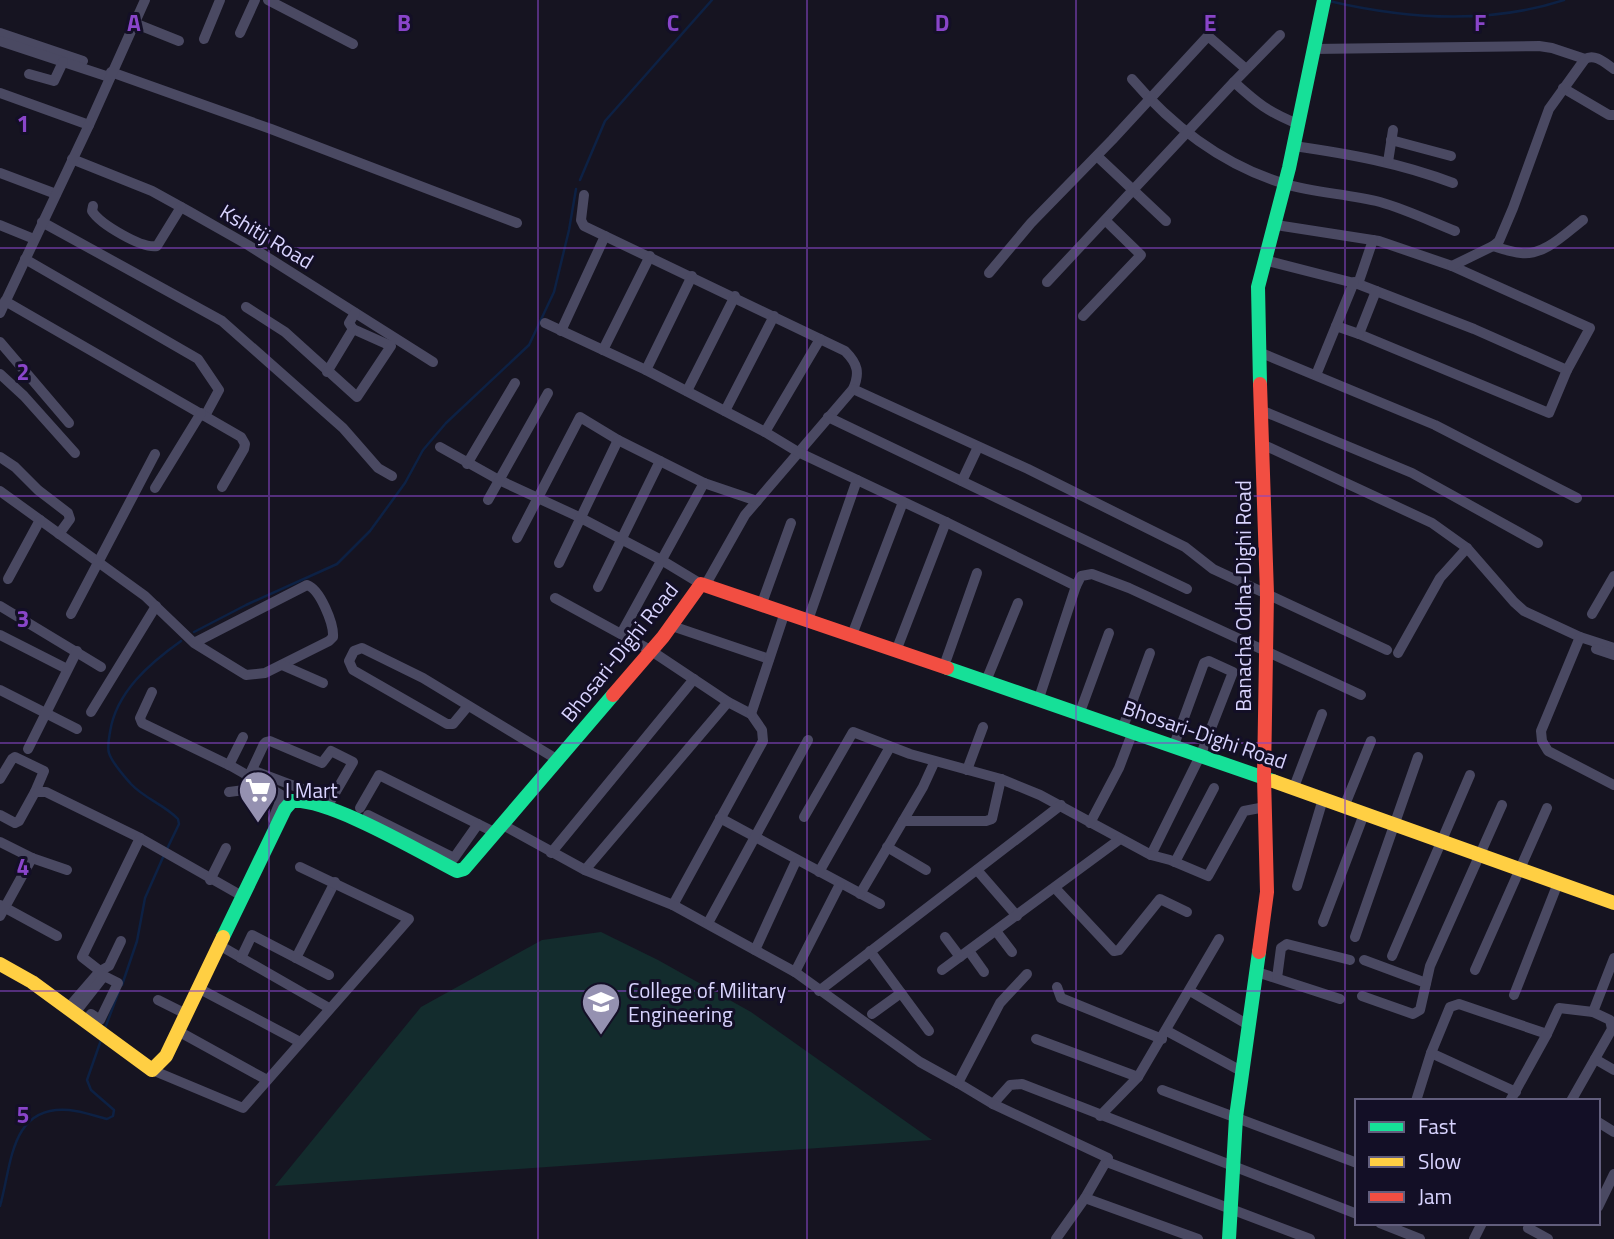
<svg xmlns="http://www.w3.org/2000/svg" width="1614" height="1239" viewBox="0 0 1614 1239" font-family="'Titillium Web',sans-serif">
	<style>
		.green { fill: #132c2d }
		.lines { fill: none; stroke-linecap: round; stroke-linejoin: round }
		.stream { stroke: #0d2144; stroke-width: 2.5 }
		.street { stroke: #4a4962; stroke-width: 10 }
		.fast { stroke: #16e098; stroke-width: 14 }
		.slow { stroke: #ffcf43; stroke-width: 14 }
		.jam { stroke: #f24e42; stroke-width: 14 }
		.grid { fill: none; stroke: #8945c9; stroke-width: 2; stroke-opacity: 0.55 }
		.labels { text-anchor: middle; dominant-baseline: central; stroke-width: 6; stroke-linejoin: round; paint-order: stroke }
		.street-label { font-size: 21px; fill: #d9d4ff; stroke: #130f26 }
		.poi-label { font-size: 21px; fill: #d9d4ff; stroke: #130f26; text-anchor: start }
		.grid-label { font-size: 23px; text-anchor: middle; font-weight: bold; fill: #8945c9; stroke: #130f26; stroke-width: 6; stroke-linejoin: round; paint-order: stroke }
	</style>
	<rect width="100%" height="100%" fill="#161421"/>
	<path class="green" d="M601 932 658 960 751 1012 932 1140 275 1186 421 1007 542 940Z"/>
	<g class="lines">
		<g class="stream">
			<path d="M1329 1C1406 19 1488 25 1564 0"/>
			<path d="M580 180 605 121 712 0"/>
			<path d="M194 632 246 605 337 564 370 531 405 483 423 450 446 423 529 345 554 292 569 230 576 189"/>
			<path d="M167 849 179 824 178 819C165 805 145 799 131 784 124 776 112 763 109 753 107 747 109 738 110 732 116 692 150 663 181 641"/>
			<path d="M122 985 137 941 145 898 164 855"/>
			<path d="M104 1031 119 991"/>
			<path d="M0 1206C12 1164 10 1105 69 1110 81 1111 95 1116 107 1119L113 1116 114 1110 91 1090 87 1080 101 1040"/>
		</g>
		<g class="street">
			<path d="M268 0 353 44"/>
			<path d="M134 23 179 41"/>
			<path d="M0 33 83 61"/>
			<path d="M240 33 255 0"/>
			<path d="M204 39 220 0"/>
			<path d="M0 41 109 77"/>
			<path d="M1313 49 1539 46 1552 48 1585 59"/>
			<path d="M111 72 271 129 517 223"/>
			<path d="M29 74 54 81 63 62"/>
			<path d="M1132 79C1173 127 1223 165 1285 184 1315 193 1349 194 1380 202 1405 209 1430 221 1455 231"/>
			<path d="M1234 82 1280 35"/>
			<path d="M1563 88 1609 115H1614"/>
			<path d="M0 93 89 125"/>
			<path d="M1391 140 1451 156"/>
			<path d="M1294 146C1350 154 1400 163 1453 183"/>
			<path d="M1097 156 1166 221"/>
			<path d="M72 159 152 191 190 212 248 245 433 362"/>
			<path d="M1388 162 1393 130"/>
			<path d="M0 173 56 194"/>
			<path d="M584 195 581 220 584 226 845 351C858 364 860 373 853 389L745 515 706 584"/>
			<path d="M93 206 92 211C100 224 142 249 157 246L181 207"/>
			<path d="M42 222 222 321 343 428 378 468 392 476"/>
			<path d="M0 225 34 239"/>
			<path d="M1493 246C1502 249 1512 252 1521 253 1544 256 1566 233 1583 220"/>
			<path d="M25 259 198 359 219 390 205 416"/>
			<path d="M1264 260 1358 284 1474 329 1567 370 1590 328 1452 266 1379 241 1276 225"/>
			<path d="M1452 266 1493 246 1499 241 1513 208 1549 109 1585 59C1595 53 1605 63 1614 69"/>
			<path d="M989 273 1031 223 1112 140 1208 36 1246 69"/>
			<path d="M1047 282 1234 82C1257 103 1268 112 1298 124"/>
			<path d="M1358 284 1373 240"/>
			<path d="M1376 291 1359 334 1549 413 1567 370"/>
			<path d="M5 301 241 437 245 444 244 449 222 487"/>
			<path d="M246 307 285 332 357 397 391 346 353 329 349 323 355 313"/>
			<path d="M0 313 89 125 145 0"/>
			<path d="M1083 316 1141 255 1106 221"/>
			<path d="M545 323 646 370 765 432 798 452 946 522 1076 586 1039 698"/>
			<path d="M1336 326 1359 334"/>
			<path d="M561 331 605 236"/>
			<path d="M0 342 69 423"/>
			<path d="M603 350 650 256"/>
			<path d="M1259 352 1435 425 1577 498"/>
			<path d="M646 370 692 276"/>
			<path d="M327 372 353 329"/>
			<path d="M0 374 24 396 75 453"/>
			<path d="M1316 375 1354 282"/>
			<path d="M853 389 1028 469 1185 547 1213 569 1387 650"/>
			<path d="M687 391 735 296"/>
			<path d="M725 411 774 316"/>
			<path d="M1263 411 1412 473 1538 543"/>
			<path d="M828 417 1187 589"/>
			<path d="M765 432 820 339"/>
			<path d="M1262 444 1432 523 1467 548 1514 602 1524 611 1580 637"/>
			<path d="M440 447 499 480 579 517 663 561 701 584"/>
			<path d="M0 457 15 467 38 490 68 513 70 519 59 534"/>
			<path d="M467 464 515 383"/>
			<path d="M962 481 978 447"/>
			<path d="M155 488 201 413"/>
			<path d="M0 491 145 596 194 643 246 675 265 673 329 641 333 637C334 624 320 589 307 585L194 643"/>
			<path d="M488 500 548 393"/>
			<path d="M517 538 580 417 618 440 704 483 757 501"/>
			<path d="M559 563 618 440"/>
			<path d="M8 579 40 520"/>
			<path d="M1076 586 1081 576 1092 574 1129 588 1361 695"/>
			<path d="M598 587 660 461"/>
			<path d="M555 598 650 650 728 702 751 714 762 730 763 741 673 905"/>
			<path d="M762 603 791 523"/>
			<path d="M0 606 101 667"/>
			<path d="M71 614 155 454"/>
			<path d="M1592 614 1614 576"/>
			<path d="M808 620 857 480"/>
			<path d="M672 626 769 659"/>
			<path d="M621 634 704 483"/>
			<path d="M0 635 67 669"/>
			<path d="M852 635 903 502"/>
			<path d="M1614 648 1580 637 1541 731 1542 741 1548 751 1614 785"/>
			<path d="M1596 649 1614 655"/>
			<path d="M896 651 946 522"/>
			<path d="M1398 653 1440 578 1467 548"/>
			<path d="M282 665 323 683"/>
			<path d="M944 666 977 573"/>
			<path d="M986 681 1018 603"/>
			<path d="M0 690 77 729"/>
			<path d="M152 692 140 718 142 723 231 766 292 801"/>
			<path d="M468 706 453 724H447L353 670 349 661 354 651 362 648 423 678 558 760"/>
			<path d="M91 712 156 606"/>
			<path d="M1080 712 1109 633"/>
			<path d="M751 714 785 612"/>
			<path d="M1123 727 1150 653"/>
			<path d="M28 749 77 651"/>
			<path d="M229 765 243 737"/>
			<path d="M967 770 983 727"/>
			<path d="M248 778 264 744 266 742 270 741 322 763 331 751 353 762 331 800 252 770"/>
			<path d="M0 779 12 759 15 757 44 771 35 792 19 821 15 823 0 815"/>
			<path d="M1294 787 1322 714"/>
			<path d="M35 792H46L140 838 242 896"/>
			<path d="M229 792 252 789 279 799 280 802 273 819 278 823"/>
			<path d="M1344 807 1371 741"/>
			<path d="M360 808 379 775 496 833"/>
			<path d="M368 815 454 858 478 824"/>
			<path d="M804 817 853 732 910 754 1001 779 1040 795 1151 855 1201 754 1233 672 1209 661 1204 663 1174 745"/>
			<path d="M720 818 880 904"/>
			<path d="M903 821H986L992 819 1001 779"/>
			<path d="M1090 823 1119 768 1133 731"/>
			<path d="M503 825 585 870 728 702"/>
			<path d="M0 842 32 858 67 870"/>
			<path d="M887 847 926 870"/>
			<path d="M551 853 694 679"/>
			<path d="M1151 855 1170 860 1208 876 1244 811 1265 807"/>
			<path d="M1175 862 1214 788"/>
			<path d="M585 870 673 905 795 972 920 1062 958 1083"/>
			<path d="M977 870 1017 916"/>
			<path d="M819 872 890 747"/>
			<path d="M210 880 226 848"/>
			<path d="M1297 886 1323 799"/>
			<path d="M1055 888 1114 951 1119 950 1160 899 1187 912"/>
			<path d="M860 894 923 787 934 763"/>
			<path d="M0 905 57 936"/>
			<path d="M0 916 32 858"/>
			<path d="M1323 922 1364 814"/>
			<path d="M708 923 808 740"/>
			<path d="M996 931 1012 952"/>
			<path d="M945 937 960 957"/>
			<path d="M1355 937 1418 757"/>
			<path d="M219 945 329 1008"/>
			<path d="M755 950 796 861"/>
			<path d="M870 951 929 1031"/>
			<path d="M969 951 984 972"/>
			<path d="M1392 956 1470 775"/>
			<path d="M241 958 252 935 329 975"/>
			<path d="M296 958 335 882"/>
			<path d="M1364 960 1426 983"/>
			<path d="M942 970 1120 839"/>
			<path d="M1475 970 1547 808"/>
			<path d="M100 971 82 957 140 838"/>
			<path d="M795 972 840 884"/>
			<path d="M1257 972 1340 999"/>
			<path d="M1027 974 1000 1003 958 1083 993 1104 1010 1085 1022 1084 1357 1214"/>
			<path d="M1277 978 1281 948 1287 944 1350 960"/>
			<path d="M1057 987 1061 998 1162 1039"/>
			<path d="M198 988 300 1042"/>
			<path d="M819 991 1061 805"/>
			<path d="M1190 991 1250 1026"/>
			<path d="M1514 995 1558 883"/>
			<path d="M1362 996 1413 1014 1420 1010 1430 966 1502 805"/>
			<path d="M158 1000 186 1014"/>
			<path d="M68 1008 100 971 109 966 121 941"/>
			<path d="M75 1013 104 976 118 983 100 1020 91 1014 86 1022"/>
			<path d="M872 1014 901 993"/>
			<path d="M178 1031 267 1080"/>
			<path d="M1167 1031 1243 1072"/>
			<path d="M1036 1039 1138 1077"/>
			<path d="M1431 1053 1516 1092"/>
			<path d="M1595 1059 1614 1070"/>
			<path d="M152 1070 243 1108 409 919 300 867"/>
			<path d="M1162 1090 1357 1163"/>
			<path d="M1416 1101 1431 1053 1450 1007 1459 1004 1547 1034"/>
			<path d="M1510 1101 1547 1034 1559 1008 1593 1012"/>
			<path d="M1571 1101 1612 1029 1610 1020 1593 1012 1614 958"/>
			<path d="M993 1104 1108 1158 1085 1198 1056 1239"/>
			<path d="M1100 1116 1138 1077 1219 939"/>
			<path d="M1598 1122 1614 1132"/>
			<path d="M1107 1162 1310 1239"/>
			<path d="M1085 1198 1198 1239"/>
			<path d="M1598 1207 1614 1174"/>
			<path d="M1380 1223 1420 1239"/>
			<path d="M1530 1223 1528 1228 1548 1239"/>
			<path d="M1474 1239 1482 1223"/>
		</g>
		<g class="fast">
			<path d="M1260 384 1258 287 1289 168 1324 0"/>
			<path d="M947 668 1273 781"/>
			<path d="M223 937 285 809 292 801C329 798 420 852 457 871L464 869 613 695"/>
			<path d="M1229 1239 1236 1117 1259 952"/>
		</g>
		<g class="slow">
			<path d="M1273 781 1614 903"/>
			<path d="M0 964 32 982 152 1070 166 1056 223 937"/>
		</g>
		<g class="jam">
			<path d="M613 695 663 637 701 584 947 668"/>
			<path d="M1259 952 1267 892 1264 777 1267 594 1260 384"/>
		</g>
	</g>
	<path class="grid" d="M269 0V1239M538 0V1239M807 0V1239M1076 0V1239M1345 0V1239M0 248H1614M0 496H1614M0 743H1614M0 991H1614"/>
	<defs>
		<g id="supermarket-pin" transform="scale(2.0125)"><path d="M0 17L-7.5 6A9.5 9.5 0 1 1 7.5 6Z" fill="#9591b1" stroke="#130f26"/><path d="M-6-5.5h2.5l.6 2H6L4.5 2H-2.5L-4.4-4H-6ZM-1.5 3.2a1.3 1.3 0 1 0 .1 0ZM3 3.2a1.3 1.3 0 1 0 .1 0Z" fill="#fff"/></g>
		<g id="university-pin" transform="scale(2.0125)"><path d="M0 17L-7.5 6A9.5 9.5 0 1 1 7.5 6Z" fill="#9591b1" stroke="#130f26"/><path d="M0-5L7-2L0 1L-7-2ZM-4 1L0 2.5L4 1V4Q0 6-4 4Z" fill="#fff"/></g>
	</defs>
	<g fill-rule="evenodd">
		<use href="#supermarket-pin" x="258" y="790"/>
		<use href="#university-pin" x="601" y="1002"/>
	</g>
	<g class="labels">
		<g class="street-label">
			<text transform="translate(267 236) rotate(31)">Kshitij Road</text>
			<text transform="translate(1243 596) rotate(-90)">Banacha Odha-Dighi Road</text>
			<text transform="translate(619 652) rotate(-51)">Bhosari-Dighi Road</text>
			<text transform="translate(1205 734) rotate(19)">Bhosari-Dighi Road</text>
		</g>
		<g class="poi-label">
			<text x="285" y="790">I Mart</text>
			<text x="628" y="990">College of Military<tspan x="628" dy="24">Engineering</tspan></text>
		</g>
	</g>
	<g class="grid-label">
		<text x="134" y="31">A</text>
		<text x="404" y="31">B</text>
		<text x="673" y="31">C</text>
		<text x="942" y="31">D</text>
		<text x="1210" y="31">E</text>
		<text x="1480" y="31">F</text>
		<text x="23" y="132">1</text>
		<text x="23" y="380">2</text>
		<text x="23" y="627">3</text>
		<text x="23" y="875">4</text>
		<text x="23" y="1123">5</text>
	</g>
	<rect x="1355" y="1099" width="245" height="126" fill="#130f26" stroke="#625e7d" stroke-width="2"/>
	<rect x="1369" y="1122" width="35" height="10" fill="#16e098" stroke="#625e7d" stroke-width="2"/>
	<text x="1418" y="1134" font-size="21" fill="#d9d4ff">Fast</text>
	<rect x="1369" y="1157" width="35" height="10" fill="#ffcf43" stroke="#625e7d" stroke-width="2"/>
	<text x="1418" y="1169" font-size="21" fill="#d9d4ff">Slow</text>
	<rect x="1369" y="1192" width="35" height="10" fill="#f24e42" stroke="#625e7d" stroke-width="2"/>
	<text x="1418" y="1204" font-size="21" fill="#d9d4ff">Jam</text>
</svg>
